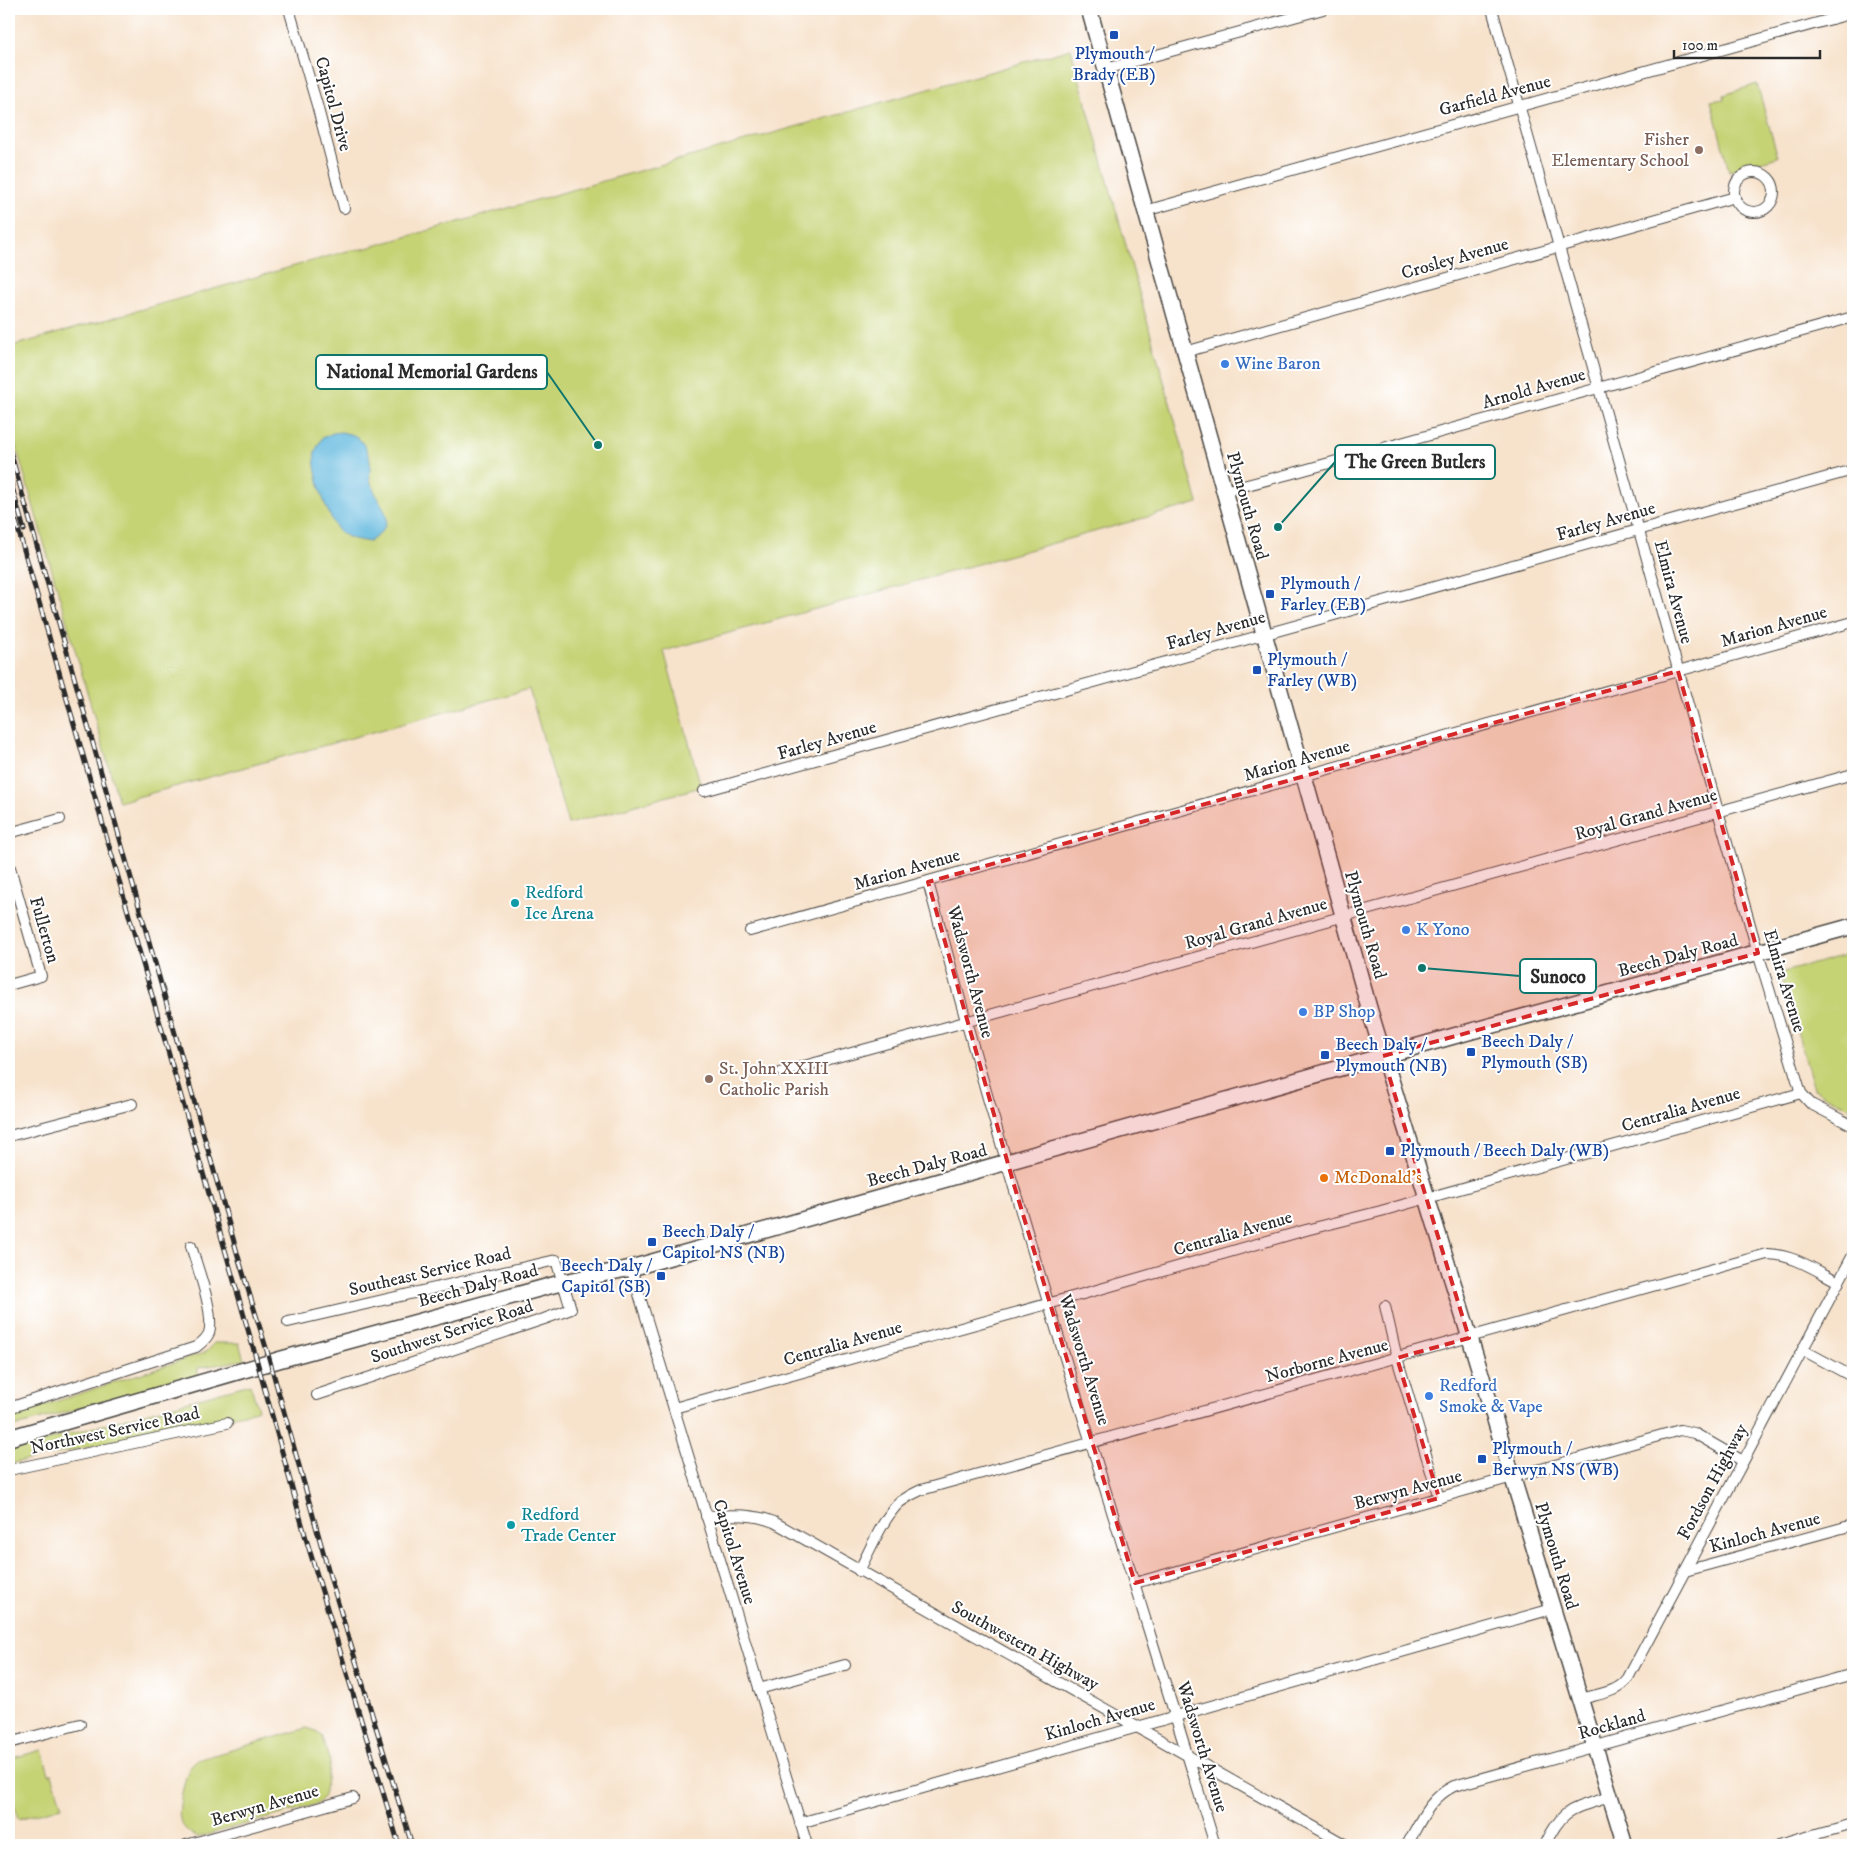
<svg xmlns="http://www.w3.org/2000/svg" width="1862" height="1854" viewBox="0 0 1862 1854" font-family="'IM FELL DW Pica',serif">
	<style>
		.green { fill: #c6d375; stroke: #787f50 }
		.water { fill: #61b8de; stroke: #467284 }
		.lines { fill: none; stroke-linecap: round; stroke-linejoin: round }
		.street-casing { stroke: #4a4643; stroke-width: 12 }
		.secondary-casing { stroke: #4a4643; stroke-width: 18 }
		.street { stroke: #fff; stroke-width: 10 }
		.secondary { stroke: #fff; stroke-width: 15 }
		.rail-casing { stroke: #2b2b2b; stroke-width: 5 }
		.rail { stroke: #fff; stroke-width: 3; stroke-dasharray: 9; stroke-linecap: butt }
		.marked { fill: #d62828; fill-opacity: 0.2; stroke: #d62828; stroke-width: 4; stroke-dasharray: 10 6; stroke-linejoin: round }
		.transit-dot { fill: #1a4fb4; stroke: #fff; stroke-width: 2 }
		.education-dot { fill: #8d6e63; stroke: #fff; stroke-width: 2 }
		.shop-dot { fill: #3f7fe0; stroke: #fff; stroke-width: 2 }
		.culture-dot { fill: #0f9aa8; stroke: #fff; stroke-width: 2 }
		.food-dot { fill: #e8710a; stroke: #fff; stroke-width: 2 }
		.labels { text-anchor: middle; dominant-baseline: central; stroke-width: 4; stroke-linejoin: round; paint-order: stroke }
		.transit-label { font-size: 18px; fill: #164399; stroke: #fff; text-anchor: start }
		.street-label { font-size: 18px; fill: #2b2b2b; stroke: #fff }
		.education-label { font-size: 18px; fill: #785e54; stroke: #fff; text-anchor: end }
		.shop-label { font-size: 18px; fill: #366cbe; stroke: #fff; text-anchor: start }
		.culture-label { font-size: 18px; fill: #0d838f; stroke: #fff; text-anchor: start }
		.food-label { font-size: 18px; fill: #c56008; stroke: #fff; text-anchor: start }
		.leader { fill: none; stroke: #0f766e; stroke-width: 2 }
		.callout-dot { fill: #0f766e; stroke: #fff; stroke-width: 2 }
		.callout { fill: #fff; stroke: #0f766e; stroke-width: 2 }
		.callout-label { font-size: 19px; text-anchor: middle; font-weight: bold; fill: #2b2b2b }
	</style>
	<rect width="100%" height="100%" fill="#fff"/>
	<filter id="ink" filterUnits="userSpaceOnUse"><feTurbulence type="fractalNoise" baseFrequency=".02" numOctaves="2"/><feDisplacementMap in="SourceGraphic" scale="10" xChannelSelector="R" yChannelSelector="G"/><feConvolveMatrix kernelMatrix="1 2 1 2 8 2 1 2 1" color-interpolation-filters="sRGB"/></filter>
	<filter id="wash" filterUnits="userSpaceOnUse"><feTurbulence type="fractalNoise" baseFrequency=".0096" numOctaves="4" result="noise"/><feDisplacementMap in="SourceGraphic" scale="20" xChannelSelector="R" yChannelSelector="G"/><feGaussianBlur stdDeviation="1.12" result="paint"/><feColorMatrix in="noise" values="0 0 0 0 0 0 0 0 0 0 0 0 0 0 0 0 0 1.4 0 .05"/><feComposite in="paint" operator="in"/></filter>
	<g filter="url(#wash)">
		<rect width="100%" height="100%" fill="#f7e2cb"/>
		<g class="green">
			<path d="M1071 49 1198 503 664 651 701 787 568 824 529 689 119 802 9 422V347L351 250 363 249Z"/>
			<path d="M1757 84 1778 157 1729 171 1711 101 1724 99V95Z"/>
			<path d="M1853 953V1110L1814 1089 1780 973Z"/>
			<path d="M214 1343H239L244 1360 198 1368V1376L9 1428V1417L200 1354 208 1351Z"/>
			<path d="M250 1384 258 1409 244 1414 9 1464V1451Z"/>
			<path d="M307 1728 316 1731 321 1735 330 1762 324 1796 318 1804 199 1837C191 1835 183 1829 180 1819 177 1811 185 1777 189 1769 191 1765 193 1763 197 1760Z"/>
			<path d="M42 1750 49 1774H52L62 1807 18 1819 9 1785V1759Z"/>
		</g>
		<path class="water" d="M342 432C347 434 354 434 357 437 363 442 369 453 370 461 371 468 368 475 371 483 380 509 402 520 369 542 359 540 348 539 340 532 328 520 311 468 315 452 317 447 320 442 322 438L333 433Z"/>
	</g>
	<g filter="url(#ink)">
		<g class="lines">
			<g class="street-casing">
				<g id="street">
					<path d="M289 9 317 105 344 208"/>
					<path d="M1492 9 1758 953 1801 1093 1811 1104 1853 1126"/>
					<path d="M1106 69 1323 9"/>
					<circle cx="1754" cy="192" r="20"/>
					<path d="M1145 211 1853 13"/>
					<path d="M1185 352 1735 197"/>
					<path d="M1224 491 1297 472 1853 317"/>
					<path d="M704 791 1853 470"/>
					<path d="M9 833 60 819"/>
					<path d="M9 864 41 976 9 985"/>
					<path d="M928 882C1014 1205 1117 1525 1215 1845"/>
					<path d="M750 931 1853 622"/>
					<path d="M782 1072 954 1025 1853 774"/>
					<path d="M9 1136 132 1104"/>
					<path d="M631 1268 807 1845"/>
					<path d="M1385 1306 1397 1358 1439 1498"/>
					<path d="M288 1322 556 1260 571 1309 544 1319 317 1395"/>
					<path d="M1803 1350 1853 1377"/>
					<path d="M9 1408 196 1347C201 1343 206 1340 209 1333 215 1313 197 1267 191 1246"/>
					<path d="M674 1408 1083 1294 1306 1230 1381 1211 1801 1093"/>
					<path d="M9 1470 227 1423"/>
					<path d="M706 1516C730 1515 752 1513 774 1522L1346 1845"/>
					<path d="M859 1571C869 1552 884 1516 900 1502 907 1497 914 1493 921 1490L1767 1254C1793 1254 1817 1271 1839 1282"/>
					<path d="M1685 1571 1853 1525"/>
					<path d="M1135 1583 1680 1430 1694 1433 1743 1461"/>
					<path d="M759 1689 845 1665"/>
					<path d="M1581 1699C1597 1694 1618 1693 1628 1678L1853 1255"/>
					<path d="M9 1743 80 1724"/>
					<path d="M800 1823 1552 1609"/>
					<path d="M186 1845 353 1798"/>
					<path d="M1407 1845C1420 1822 1429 1798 1454 1786L1853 1674"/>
					<path d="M1545 1845C1563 1807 1572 1809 1610 1797"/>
					<path d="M1778 1845 1853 1824"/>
				</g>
			</g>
			<g class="secondary-casing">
				<g id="secondary">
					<path d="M1089 9 1369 1008 1625 1845"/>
					<path d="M9 1438 282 1359 564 1282 631 1268 1461 1034 1853 926"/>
				</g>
			</g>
			<use href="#street" class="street"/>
			<use href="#secondary" class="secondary"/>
			<g class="rail-casing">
				<g id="rail">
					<path d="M9 447 240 1263 267 1351 331 1580 412 1845"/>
					<path d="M9 476 24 530"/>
					<path d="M16 522 255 1354 307 1542 399 1845"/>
				</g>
			</g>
			<use href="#rail" class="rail"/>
		</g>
	</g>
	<path class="marked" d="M1678 671 1758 953 1383 1056 1469 1338 1397 1358 1439 1498 1135 1583 1014 1185 928 882Z"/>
	<g class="transit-dot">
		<rect x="1109" y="30" width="10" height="10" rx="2.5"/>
		<rect x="1265" y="589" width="10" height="10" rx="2.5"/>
		<rect x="1252" y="665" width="10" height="10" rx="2.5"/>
		<rect x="1466" y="1047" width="10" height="10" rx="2.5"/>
		<rect x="1320" y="1050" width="10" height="10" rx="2.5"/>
		<rect x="1385" y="1146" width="10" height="10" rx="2.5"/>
		<rect x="647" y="1237" width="10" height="10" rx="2.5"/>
		<rect x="656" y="1271" width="10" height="10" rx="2.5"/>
		<rect x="1477" y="1454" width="10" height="10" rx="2.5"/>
	</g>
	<g class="education-dot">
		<circle cx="1699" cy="150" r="5"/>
		<circle cx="709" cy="1079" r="5"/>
	</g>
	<g class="shop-dot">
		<circle cx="1225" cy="364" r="5"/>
		<circle cx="1406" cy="930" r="5"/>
		<circle cx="1303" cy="1012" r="5"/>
		<circle cx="1429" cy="1396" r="5"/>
	</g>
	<g class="culture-dot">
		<circle cx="515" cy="903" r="5"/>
		<circle cx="511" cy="1525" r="5"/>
	</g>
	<circle class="food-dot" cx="1324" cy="1178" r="5"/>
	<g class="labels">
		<g class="transit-label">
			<text x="1114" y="54" text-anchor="middle">Plymouth /<tspan x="1114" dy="21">Brady (EB)</tspan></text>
			<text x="1280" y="584">Plymouth /<tspan x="1280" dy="21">Farley (EB)</tspan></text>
			<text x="1267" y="660">Plymouth /<tspan x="1267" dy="21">Farley (WB)</tspan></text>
			<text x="1481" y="1042">Beech Daly /<tspan x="1481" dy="21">Plymouth (SB)</tspan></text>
			<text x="1335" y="1045">Beech Daly /<tspan x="1335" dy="21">Plymouth (NB)</tspan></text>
			<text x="1400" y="1151">Plymouth / Beech Daly (WB)</text>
			<text x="662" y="1232">Beech Daly /<tspan x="662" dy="21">Capitol NS (NB)</tspan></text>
			<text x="651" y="1266" text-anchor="end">Beech Daly /<tspan x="651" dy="21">Capitol (SB)</tspan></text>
			<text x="1492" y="1449">Plymouth /<tspan x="1492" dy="21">Berwyn NS (WB)</tspan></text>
		</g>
		<g class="street-label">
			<text transform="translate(1495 96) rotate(-15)">Garfield Avenue</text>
			<text transform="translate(333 104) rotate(75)">Capitol Drive</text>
			<text transform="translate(1455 259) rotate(-16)">Crosley Avenue</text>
			<text transform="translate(1534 389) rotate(-16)">Arnold Avenue</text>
			<text transform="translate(1247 506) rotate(74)">Plymouth Road</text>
			<text transform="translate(1606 522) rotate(-16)">Farley Avenue</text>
			<text transform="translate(1673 592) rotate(75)">Elmira Avenue</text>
			<text transform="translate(1774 627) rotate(-16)">Marion Avenue</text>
			<text transform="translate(1216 631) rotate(-16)">Farley Avenue</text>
			<text transform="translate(827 741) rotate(-16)">Farley Avenue</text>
			<text transform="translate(1297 761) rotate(-16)">Marion Avenue</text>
			<text transform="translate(1646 815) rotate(-16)">Royal Grand Avenue</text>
			<text transform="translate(907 870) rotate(-16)">Marion Avenue</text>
			<text transform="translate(1256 924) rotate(-16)">Royal Grand Avenue</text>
			<text transform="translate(1365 925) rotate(74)">Plymouth Road</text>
			<text transform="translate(44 930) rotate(74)">Fullerton</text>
			<text transform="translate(1678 956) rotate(-15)">Beech Daly Road</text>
			<text transform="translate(970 972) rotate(75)">Wadsworth Avenue</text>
			<text transform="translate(1784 981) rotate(73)">Elmira Avenue</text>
			<text transform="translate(1681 1110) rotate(-16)">Centralia Avenue</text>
			<text transform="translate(927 1166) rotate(-15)">Beech Daly Road</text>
			<text transform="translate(1233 1234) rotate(-16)">Centralia Avenue</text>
			<text transform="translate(430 1272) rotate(-13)">Southeast Service Road</text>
			<text transform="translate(478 1286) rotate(-15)">Beech Daly Road</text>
			<text transform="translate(452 1332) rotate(-18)">Southwest Service Road</text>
			<text transform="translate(843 1344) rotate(-16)">Centralia Avenue</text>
			<text transform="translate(1084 1360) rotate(73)">Wadsworth Avenue</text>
			<text transform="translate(1327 1361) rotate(-15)">Norborne Avenue</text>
			<text transform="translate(115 1431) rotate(-12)">Northwest Service Road</text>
			<text transform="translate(1713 1482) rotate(-62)">Fordson Highway</text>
			<text transform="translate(1408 1490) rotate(-15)">Berwyn Avenue</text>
			<text transform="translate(1765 1533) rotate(-15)">Kinloch Avenue</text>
			<text transform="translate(734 1552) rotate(73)">Capitol Avenue</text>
			<text transform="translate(1556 1556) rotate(73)">Plymouth Road</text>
			<text transform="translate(1025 1646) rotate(29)">Southwestern Highway</text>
			<text transform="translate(1100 1720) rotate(-16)">Kinloch Avenue</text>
			<text transform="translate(1612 1725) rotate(-16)">Rockland</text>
			<text transform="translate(1202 1747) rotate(73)">Wadsworth Avenue</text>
			<text transform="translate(265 1806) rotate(-16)">Berwyn Avenue</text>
		</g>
		<g class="education-label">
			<text x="1689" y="140">Fisher<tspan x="1689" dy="21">Elementary School</tspan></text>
			<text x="719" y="1069" text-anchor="start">St. John XXIII<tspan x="719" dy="21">Catholic Parish</tspan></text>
		</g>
		<g class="shop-label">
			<text x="1235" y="364">Wine Baron</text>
			<text x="1416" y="930">K Yono</text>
			<text x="1313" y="1012">BP Shop</text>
			<text x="1439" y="1386">Redford<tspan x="1439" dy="21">Smoke &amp; Vape</tspan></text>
		</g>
		<g class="culture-label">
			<text x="525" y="893">Redford<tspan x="525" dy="21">Ice Arena</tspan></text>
			<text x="521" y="1515">Redford<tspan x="521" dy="21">Trade Center</tspan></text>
		</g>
		<g class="food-label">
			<text x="1334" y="1178">McDonald's</text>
		</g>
	</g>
	<path class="leader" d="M598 445L547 372M1278 527L1335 462M1422 968L1520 976"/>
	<g class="callout-dot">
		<circle cx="598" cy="445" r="5"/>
		<circle cx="1278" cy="527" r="5"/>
		<circle cx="1422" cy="968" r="5"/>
	</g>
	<g class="callout">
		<rect x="316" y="355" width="231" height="34" rx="5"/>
		<rect x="1335" y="445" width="160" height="34" rx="5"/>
		<rect x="1520" y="959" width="76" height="34" rx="5"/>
	</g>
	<g class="callout-label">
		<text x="432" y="378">National Memorial Gardens</text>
		<text x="1415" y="468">The Green Butlers</text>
		<text x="1558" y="983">Sunoco</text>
	</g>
	<rect width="1862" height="1854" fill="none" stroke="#fff" stroke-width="30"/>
	<path d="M1674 50v8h146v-8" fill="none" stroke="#2b2b2b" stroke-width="2.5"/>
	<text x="1682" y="50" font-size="15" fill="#2b2b2b" stroke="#ffffff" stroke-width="4" paint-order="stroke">100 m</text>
</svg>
